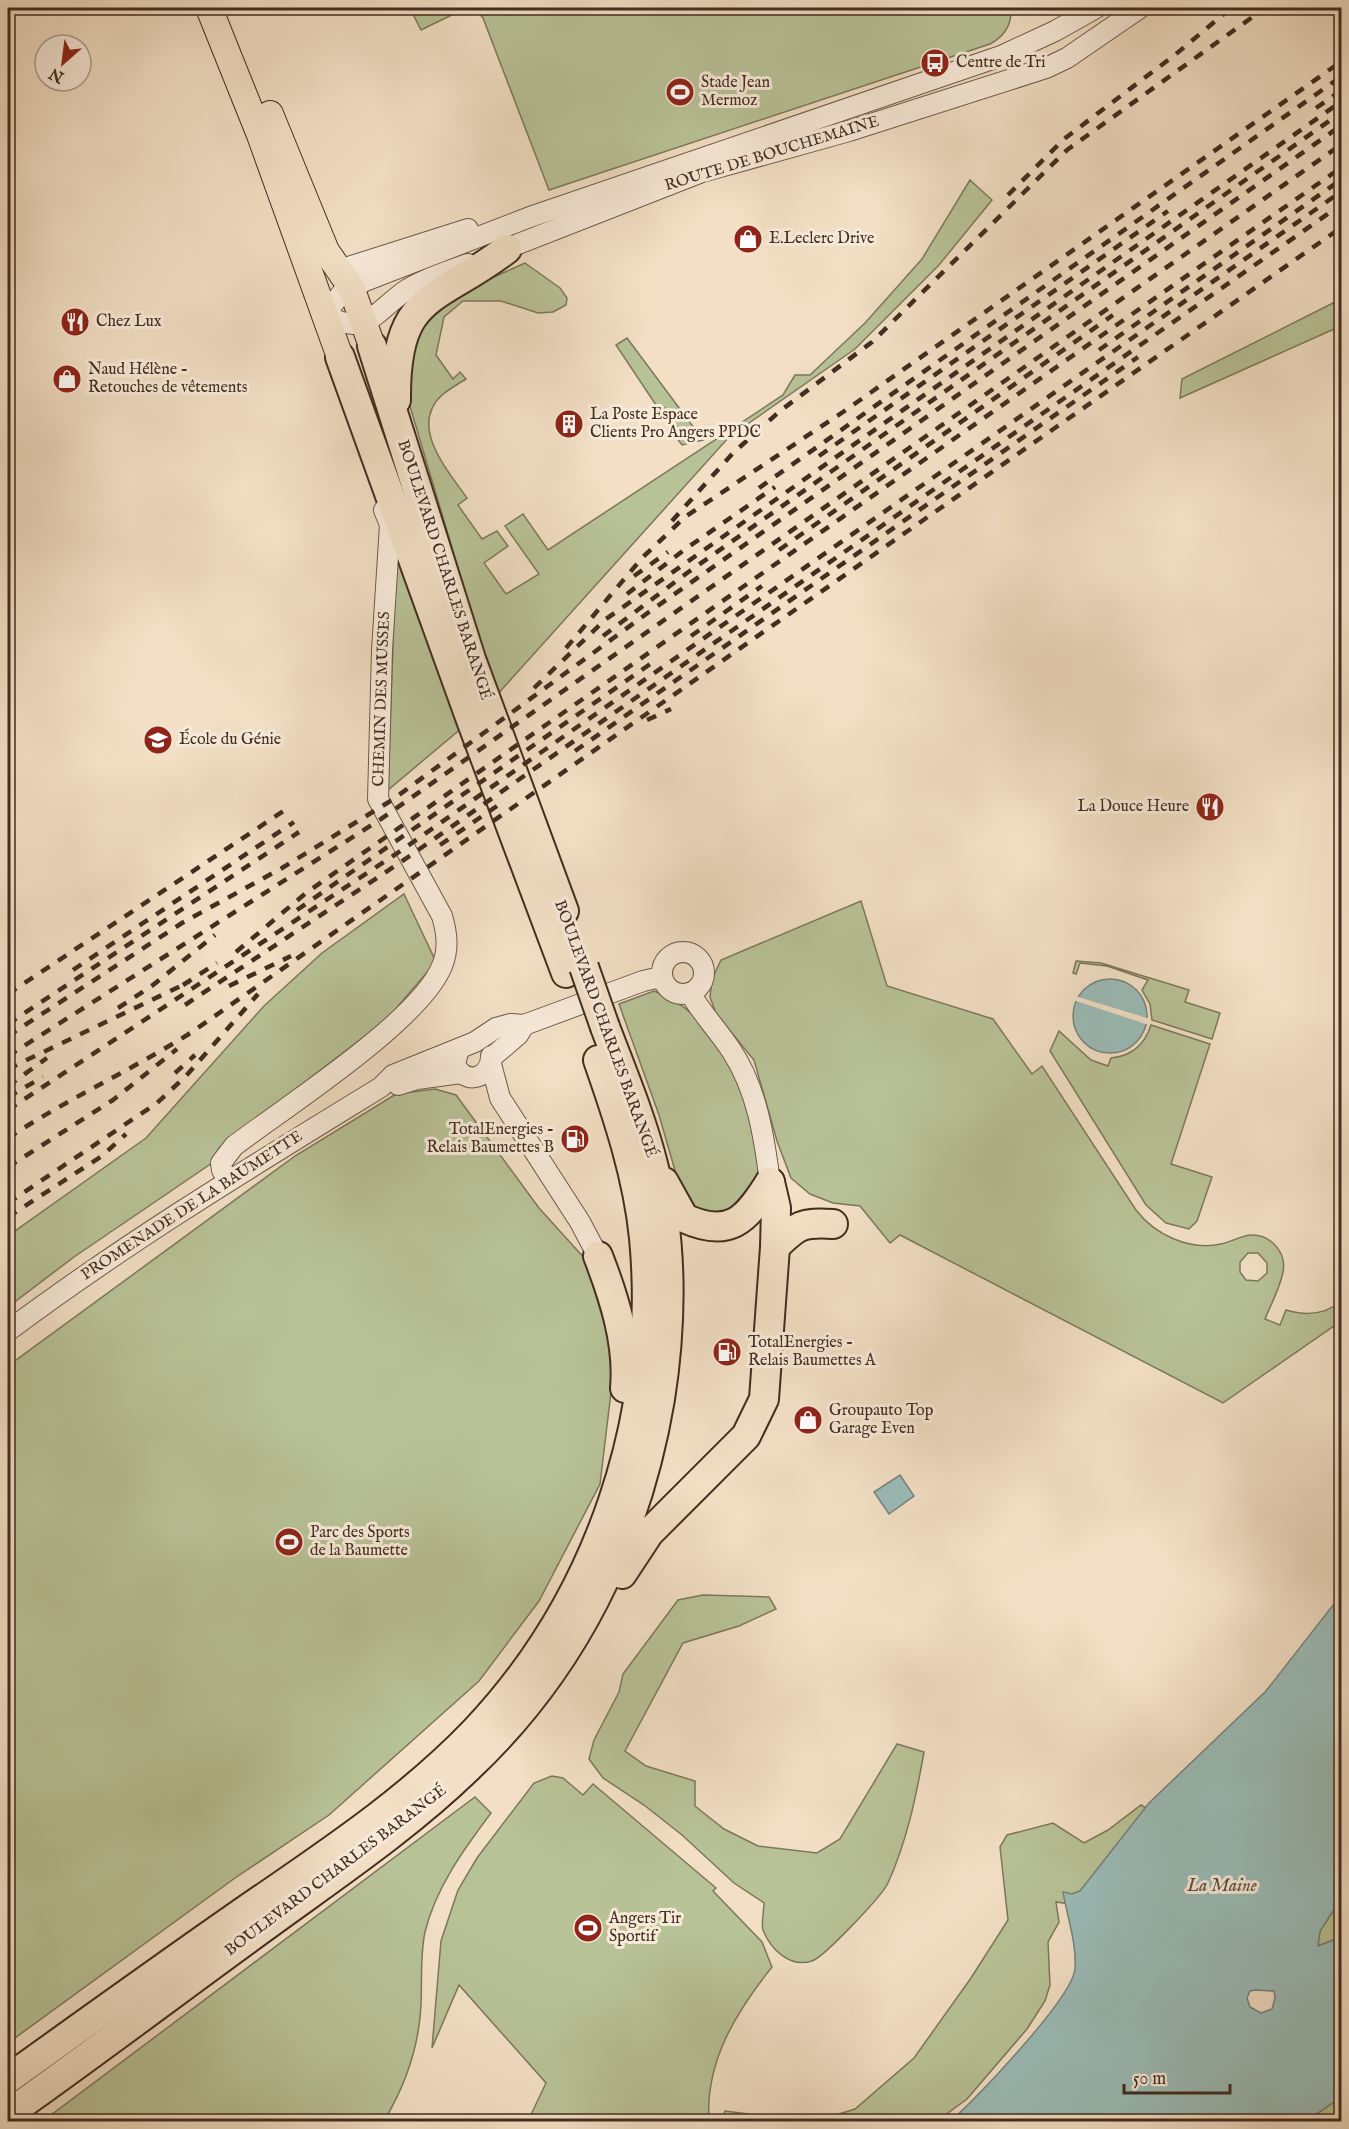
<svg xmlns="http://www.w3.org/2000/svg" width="1349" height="2129" viewBox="0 0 1349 2129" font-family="'IM FELL English',serif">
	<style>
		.green { fill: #b8c297; stroke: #7d785b; stroke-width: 1.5; fill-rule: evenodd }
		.water { fill: #9bbcb8; stroke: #77837b; stroke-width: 1.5; fill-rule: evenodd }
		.pier { fill: #f2dfc5 }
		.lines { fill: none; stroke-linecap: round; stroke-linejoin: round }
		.minor-casing { stroke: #6e5a48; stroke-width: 22 }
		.major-casing { stroke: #422d1f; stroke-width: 28 }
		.highway-casing { stroke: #422d1f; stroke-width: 32 }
		.minor { stroke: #f7ead9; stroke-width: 20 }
		.major { stroke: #f2dfc5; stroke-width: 26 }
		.highway { stroke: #f2dfc5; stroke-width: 28 }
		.rail { stroke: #422d1f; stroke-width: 4.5; stroke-dasharray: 10 10; stroke-linecap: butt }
		.highway-bridge-casing { stroke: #422d1f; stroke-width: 32; stroke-linecap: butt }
		.highway-bridge { stroke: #f2dfc5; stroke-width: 28 }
		.labels { text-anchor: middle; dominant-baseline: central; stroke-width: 6; stroke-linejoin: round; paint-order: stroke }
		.poi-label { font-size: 16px; fill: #422d1f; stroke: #f7ead9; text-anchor: start }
		.street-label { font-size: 16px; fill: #422d1f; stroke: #f7ead9 }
		.water-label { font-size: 18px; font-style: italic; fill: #585145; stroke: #f7ead9 }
	</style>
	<rect width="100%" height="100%" fill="#f2dfc5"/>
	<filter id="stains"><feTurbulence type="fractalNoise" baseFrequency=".00333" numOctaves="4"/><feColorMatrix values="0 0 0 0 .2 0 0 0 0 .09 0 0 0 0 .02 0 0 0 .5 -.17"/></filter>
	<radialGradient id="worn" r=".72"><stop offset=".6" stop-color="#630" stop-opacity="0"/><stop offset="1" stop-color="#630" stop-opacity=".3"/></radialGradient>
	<g class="green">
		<path d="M410 8H466L421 30Z"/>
		<path d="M474 8H1011C1012 24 1005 36 990 44L549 190 483 18Z"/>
		<path d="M970 180 992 200 939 265 855 349 729 437 496 696 409 403C398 311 453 296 525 263L560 288 567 298 566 305 553 312 538 313 501 301H463L444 317 436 355 453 379 460 372 466 379C458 384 449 389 442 395 408 426 448 471 467 498L458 505 482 539 497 531 508 546 484 563 506 594 539 574 505 526 523 514 548 550 783 395 795 375H810L865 323 922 259Z"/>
		<path d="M1341 299V326L1180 398 1182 379Z"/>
		<path d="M627 338 703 440 682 445 670 429 677 426 665 408 660 411 616 345Z"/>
		<path d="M396 555 463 727 388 790Z"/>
		<path d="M404 894 436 962 387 1019 219 1148 212 1163 74 1257 8 1307V1236L146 1138 264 1006 322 953Z"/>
		<path d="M861 901 887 986 993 1019 1032 1074 1042 1066 1136 1210C1155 1235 1190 1251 1221 1244 1232 1242 1241 1235 1252 1235 1271 1235 1287 1253 1283 1272 1280 1288 1271 1304 1265 1319L1280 1325 1286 1310C1306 1316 1325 1315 1341 1301V1321L1223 1403 900 1235 890 1243 860 1206 833 1203 810 1194 791 1178 777 1141 754 1060 716 1014 710 997 712 979 721 960ZM1248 1253H1258L1267 1263V1273L1258 1281 1246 1280 1240 1272V1262Z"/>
		<path d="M1076 961 1101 963 1189 990 1185 1002 1220 1013 1212 1039 1152 1020 1150 1004 1142 990 1148 980 1107 966 1080 963 1076 974 1073 973Z"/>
		<path d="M654 991C709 1010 746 1080 756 1135 757 1143 761 1154 760 1162 757 1185 744 1200 728 1216L703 1217 683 1198 659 1115 619 1004Z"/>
		<path d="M1151 1025 1210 1044 1171 1164 1212 1177 1197 1221 1189 1229 1166 1223 1146 1205 1050 1051 1059 1031 1091 1060 1108 1066 1111 1058C1132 1056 1145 1044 1151 1025Z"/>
		<path d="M435 1089 456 1095 539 1208 585 1259 615 1359 600 1484 539 1601 479 1681 329 1815 235 1878 8 2043V1366L295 1156 396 1094Z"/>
		<path d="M703 1595 769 1597 776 1609 739 1626 683 1643 625 1751 646 1766 695 1781V1806L724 1829 758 1846 817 1853 840 1839 897 1744 924 1752C916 1797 907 1841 888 1883 882 1896 824 1957 812 1961 790 1968 771 1950 763 1930 761 1923 764 1911 764 1903L734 1883 682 1835 644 1805 603 1778 589 1759 594 1740 619 1692 623 1674 678 1600Z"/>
		<path d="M552 1776 563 1778 583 1795 593 1784 716 1888 713 1891 762 1942 772 1967C736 2012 705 2062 709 2121H528L546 2083 459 1985 432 2048 441 1941 458 1890 477 1858 534 1783Z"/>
		<path d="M475 1797 491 1813C464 1849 436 1887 425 1932 420 1955 422 1982 421 2005 419 2046 405 2086 384 2121H43Z"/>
		<path d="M1141 1805 1168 1821 1077 1905 1056 1902 1059 1922 1048 1942 1050 1985 1045 2001 1027 2029 967 2099 937 2121 813 2122 855 2109 914 2058 971 1978 1008 1920 1000 1847 1007 1835 1053 1823 1084 1843 1108 1830Z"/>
		<path d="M1341 1899V1937L1318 1946 1320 1931Z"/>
		<path d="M1341 2097V2121L1306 2122Z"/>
		<path d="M725 2111 748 2114 752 2121H721Z"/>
	</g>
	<g class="water">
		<circle cx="1110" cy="1016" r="37"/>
		<path d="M900 1475 914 1496 889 1514 874 1492Z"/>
		<path d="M1341 1595V1899L1320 1931 1318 1946 1341 1937V2097L1306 2121H951C977 2097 1072 1999 1075 1969 1077 1944 1067 1916 1063 1892L1072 1894 1080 1891 1149 1803 1266 1691ZM1256 1990 1274 1991 1275 1998 1272 2009 1261 2013 1250 2007 1247 1998 1250 1991Z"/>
	</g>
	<path class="pier" d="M1075 996 1150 1019 1149 1025 1073 1000Z"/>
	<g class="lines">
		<g class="minor-casing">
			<g id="minor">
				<path d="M495 253 702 172 849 131 1046 68 1067 58 1140 8"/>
				<path d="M468 264C448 271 426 278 408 289 377 309 366 340 325 314L341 294 365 281 530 217 1001 56 1055 31 1096 8"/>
				<path d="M339 270 468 229"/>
				<circle cx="683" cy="973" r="21"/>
				<path d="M690 993C702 1014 718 1030 731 1050 757 1089 764 1136 770 1182"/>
				<path d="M459 1049 455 1064C464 1086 491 1079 491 1056"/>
				<path d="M491 1058 518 1035 524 1025"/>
				<path d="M491 1064 500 1098 580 1222 598 1256"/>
				<path d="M398 1085 417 1079 461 1073"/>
				<path d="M228 1180 222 1170 221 1163 234 1146C284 1108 420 1021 442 966 449 949 447 933 442 916L378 799 382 650 390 525 384 510"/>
				<path d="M8 1331C127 1242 254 1165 381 1087L393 1075 475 1042 496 1028 511 1024 524 1025 643 981 661 977"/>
			</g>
		</g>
		<g class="major-casing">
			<g id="major">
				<path d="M209 8 260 135 340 357"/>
				<path d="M270 114 326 251 351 287 372 346"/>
			</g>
		</g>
		<g class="highway-casing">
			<g id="highway">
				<path d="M372 346 471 659 564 911"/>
				<path d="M340 357 471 720 566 973"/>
				<path d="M396 400C395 291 435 304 507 249"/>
				<path d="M664 1182 684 1218C730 1239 746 1220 770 1182"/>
				<path d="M775 1247C797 1225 802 1222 833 1224"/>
				<path d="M598 1256C614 1297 629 1344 625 1388"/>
				<path d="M622 1574 649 1533 746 1436 764 1399 775 1247 776 1208 770 1182"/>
				<path d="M8 2079C86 2023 164 1967 243 1912 324 1856 407 1802 475 1731 599 1600 661 1418 644 1238 638 1177 618 1117 598 1060"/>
				<path d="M8 2114C93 2054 176 1991 260 1930 331 1878 405 1829 468 1768 574 1668 636 1541 660 1399 672 1323 673 1239 653 1164 641 1117 622 1072 605 1027"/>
			</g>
		</g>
		<use href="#minor" class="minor"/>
		<use href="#major" class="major"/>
		<use href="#highway" class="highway"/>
		<g class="rail">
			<path d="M1316 108 1342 90"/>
			<path d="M1008 195 1064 139 1176 54 1231 8"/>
			<path d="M1099 350 1342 179"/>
			<path d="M819 456 1168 211"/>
			<path d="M759 488 1342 76"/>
			<path d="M672 521 733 453 780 411 872 342 1067 150 1265 8"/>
			<path d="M779 550 1113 315"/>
			<path d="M634 576 668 552"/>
			<path d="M627 594 684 550 775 487"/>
			<path d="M603 636 687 573 1342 112"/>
			<path d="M691 636 762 586"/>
			<path d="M566 648 642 558 685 517 843 412 1342 61"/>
			<path d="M534 688 606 619 1342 101"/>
			<path d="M647 720 671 709"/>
			<path d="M575 751 1138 357"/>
			<path d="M440 845 497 806"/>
			<path d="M297 910 656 660"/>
			<path d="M236 952 306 893 1342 167"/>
			<path d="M73 970 294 822"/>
			<path d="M183 985 217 963"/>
			<path d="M229 986 291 956"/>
			<path d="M8 994 285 810"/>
			<path d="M185 1005 401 862 1342 204"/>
			<path d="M118 1008 153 985 215 935"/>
			<path d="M8 1024 299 832"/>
			<path d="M8 1036 182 923 282 868 392 800 649 612 1342 125"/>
			<path d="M8 1056 378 821 1342 144"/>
			<path d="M8 1069 189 982"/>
			<path d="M175 1073 195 1055"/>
			<path d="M8 1086 47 1058"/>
			<path d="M8 1097 43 1077"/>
			<path d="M8 1110 396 854 1342 191"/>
			<path d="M8 1138C67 1099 132 1070 192 1032L1342 227"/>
			<path d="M8 1167 113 1100 177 1049"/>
			<path d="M8 1203 157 1103 186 1076 258 994"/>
			<path d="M8 1217 102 1156 126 1134"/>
		</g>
		<g class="highway-bridge-casing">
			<path id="highway-bridge" d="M584 967 605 1027"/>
		</g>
		<use href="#highway-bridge" class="highway-bridge"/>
	</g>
	<defs>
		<g id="bus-disc" transform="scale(1.5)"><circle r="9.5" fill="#8f2418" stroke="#f7ead9"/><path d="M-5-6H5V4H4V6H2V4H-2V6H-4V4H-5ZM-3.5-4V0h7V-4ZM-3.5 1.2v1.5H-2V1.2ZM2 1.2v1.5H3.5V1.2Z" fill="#fff"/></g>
		<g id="stadium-disc" transform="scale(1.5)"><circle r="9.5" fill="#8f2418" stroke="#f7ead9"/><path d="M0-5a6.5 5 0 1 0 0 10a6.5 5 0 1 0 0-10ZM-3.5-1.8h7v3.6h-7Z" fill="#fff"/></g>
		<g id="shop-disc" transform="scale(1.5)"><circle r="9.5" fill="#8f2418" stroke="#f7ead9"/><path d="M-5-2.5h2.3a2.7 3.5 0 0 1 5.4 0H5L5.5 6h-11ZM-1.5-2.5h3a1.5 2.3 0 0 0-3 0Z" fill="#fff"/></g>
		<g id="restaurant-disc" transform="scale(1.5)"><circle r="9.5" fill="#8f2418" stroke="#f7ead9"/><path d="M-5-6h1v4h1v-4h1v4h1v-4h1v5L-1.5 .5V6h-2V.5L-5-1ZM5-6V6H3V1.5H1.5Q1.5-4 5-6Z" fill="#fff"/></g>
		<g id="building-disc" transform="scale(1.5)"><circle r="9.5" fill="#8f2418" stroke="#f7ead9"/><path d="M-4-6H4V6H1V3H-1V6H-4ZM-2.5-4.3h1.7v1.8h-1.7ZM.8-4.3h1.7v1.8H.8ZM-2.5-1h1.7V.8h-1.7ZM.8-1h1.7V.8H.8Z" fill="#fff"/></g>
		<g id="university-disc" transform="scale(1.5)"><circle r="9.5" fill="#8f2418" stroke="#f7ead9"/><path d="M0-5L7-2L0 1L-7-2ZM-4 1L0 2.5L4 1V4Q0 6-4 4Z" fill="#fff"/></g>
		<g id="fuel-disc" transform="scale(1.5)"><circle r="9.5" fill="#8f2418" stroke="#f7ead9"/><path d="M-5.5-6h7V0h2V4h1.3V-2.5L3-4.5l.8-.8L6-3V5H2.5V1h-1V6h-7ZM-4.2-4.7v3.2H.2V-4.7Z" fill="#fff"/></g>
	</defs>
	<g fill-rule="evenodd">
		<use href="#bus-disc" x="935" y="63"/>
		<use href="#stadium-disc" x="680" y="92"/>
		<use href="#shop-disc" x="748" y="239"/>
		<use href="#restaurant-disc" x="75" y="322"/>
		<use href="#shop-disc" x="67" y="379"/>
		<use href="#building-disc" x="569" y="424"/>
		<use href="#university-disc" x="158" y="740"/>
		<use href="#restaurant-disc" x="1210" y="807"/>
		<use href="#fuel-disc" x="575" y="1139"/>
		<use href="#fuel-disc" x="727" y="1352"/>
		<use href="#shop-disc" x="808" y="1420"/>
		<use href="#stadium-disc" x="289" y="1542"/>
		<use href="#stadium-disc" x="588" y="1928"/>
	</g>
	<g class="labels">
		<g class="poi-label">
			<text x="956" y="63">Centre de Tri</text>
			<text x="701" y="83">Stade Jean<tspan x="701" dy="18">Mermoz</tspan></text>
			<text x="769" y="239">E.Leclerc Drive</text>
			<text x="96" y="322">Chez Lux</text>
			<text x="88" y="370">Naud Hélène -<tspan x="88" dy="18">Retouches de vêtements</tspan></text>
			<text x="590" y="415">La Poste Espace<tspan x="590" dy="18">Clients Pro Angers PPDC</tspan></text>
			<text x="179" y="740">École du Génie</text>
			<text x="1189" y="807" text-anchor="end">La Douce Heure</text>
			<text x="554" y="1130" text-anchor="end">TotalEnergies -<tspan x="554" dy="18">Relais Baumettes B</tspan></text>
			<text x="748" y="1343">TotalEnergies -<tspan x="748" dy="18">Relais Baumettes A</tspan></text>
			<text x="829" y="1411">Groupauto Top<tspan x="829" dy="18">Garage Even</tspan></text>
			<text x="310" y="1533">Parc des Sports<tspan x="310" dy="18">de la Baumette</tspan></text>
			<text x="609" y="1919">Angers Tir<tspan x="609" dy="18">Sportif</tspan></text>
		</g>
		<g class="street-label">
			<text transform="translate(772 154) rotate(-17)">ROUTE DE BOUCHEMAINE</text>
			<text transform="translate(444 570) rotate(72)">BOULEVARD CHARLES BARANGÉ</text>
			<text transform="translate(382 699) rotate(-88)">CHEMIN DES MUSSES</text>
			<text transform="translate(605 1029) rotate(70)">BOULEVARD CHARLES BARANGÉ</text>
			<text transform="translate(192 1206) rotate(-33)">PROMENADE DE LA BAUMETTE</text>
			<text transform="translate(336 1871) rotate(-37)">BOULEVARD CHARLES BARANGÉ</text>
		</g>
		<g class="water-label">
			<text x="1222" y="1886">La Maine</text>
		</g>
	</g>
	<rect width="1349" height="2129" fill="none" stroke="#f2dfc5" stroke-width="30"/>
	<rect x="9" y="9" width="1331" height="2111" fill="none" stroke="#422d1f" stroke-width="3"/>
	<rect x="15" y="15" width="1319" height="2099" fill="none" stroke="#422d1f" stroke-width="1.5"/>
	<g transform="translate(63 63) rotate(208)"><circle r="28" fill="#f7ead9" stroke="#af9e8f" stroke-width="1.5"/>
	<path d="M0-4.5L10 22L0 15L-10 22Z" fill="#8f2418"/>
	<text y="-9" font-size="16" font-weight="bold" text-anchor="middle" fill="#422d1f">N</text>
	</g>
	<path d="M1124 2084v9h106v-9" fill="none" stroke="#422d1f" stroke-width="3"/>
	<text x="1133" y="2084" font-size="18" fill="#422d1f" stroke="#f7ead9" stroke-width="4.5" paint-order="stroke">50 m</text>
	<rect width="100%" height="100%" filter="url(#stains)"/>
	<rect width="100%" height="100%" fill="url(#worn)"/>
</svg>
